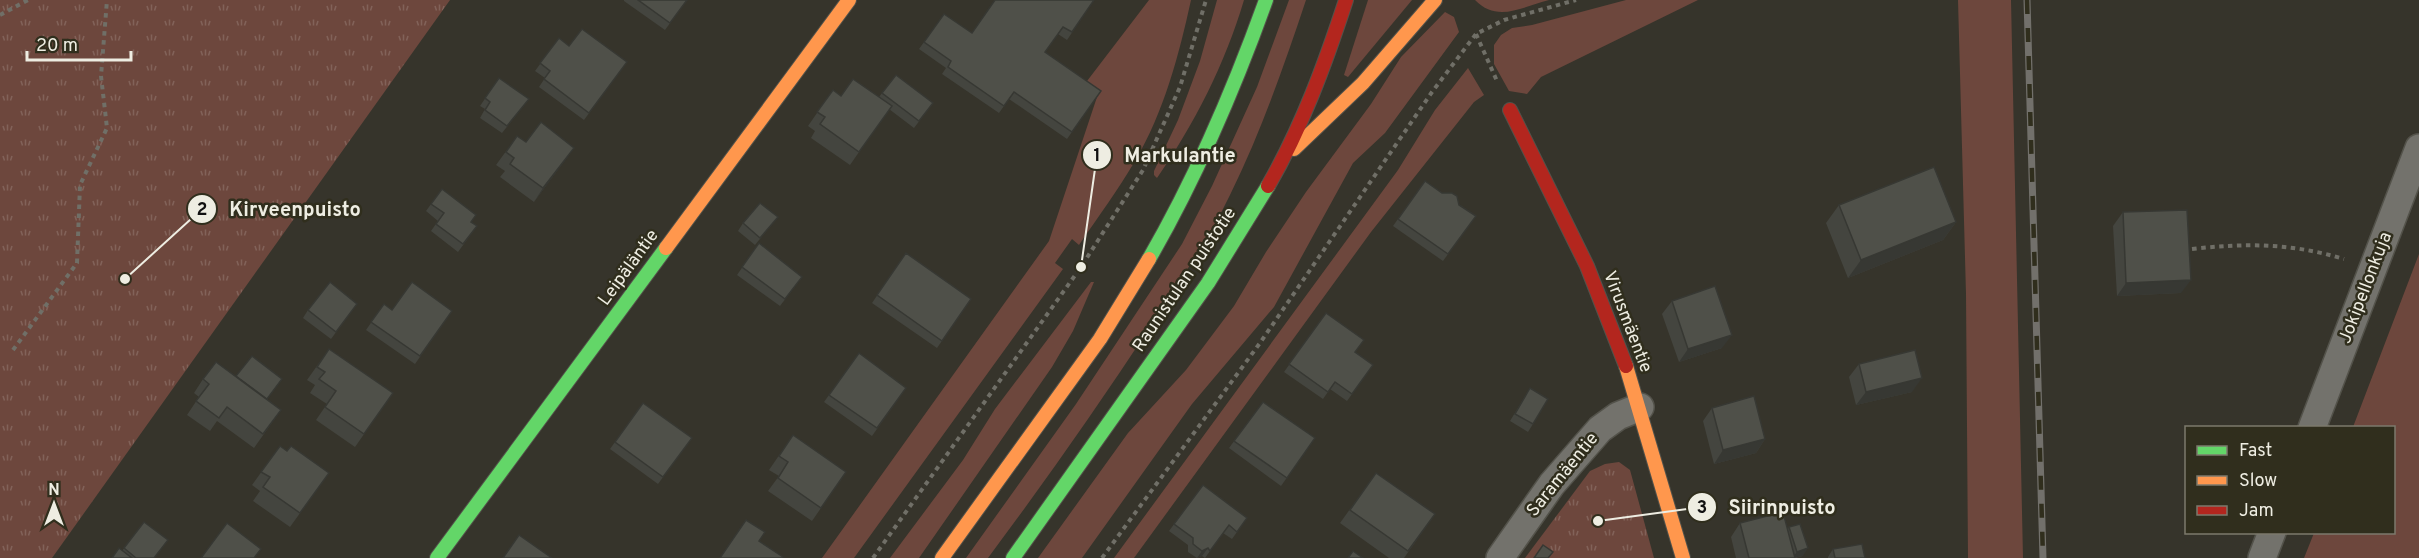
<svg xmlns="http://www.w3.org/2000/svg" width="2419" height="558" viewBox="0 0 2419 558" font-family="Overpass,sans-serif">
	<style>
		.green { fill: #6d473d }
		.park { fill: url(#park-tufts) }
		.lines { fill: none; stroke-linecap: round; stroke-linejoin: round }
		.street-casing { stroke: #53524a; stroke-width: 30 }
		.fast-casing { stroke: #53524a; stroke-width: 16 }
		.slow-casing { stroke: #53524a; stroke-width: 16 }
		.jam-casing { stroke: #53524a; stroke-width: 16 }
		.path { stroke: #706f67; stroke-width: 4; stroke-dasharray: 4.5 4.5; stroke-linecap: butt }
		.street { stroke: #73726c; stroke-width: 27 }
		.fast { stroke: #63d668; stroke-width: 14 }
		.slow { stroke: #ff974d; stroke-width: 14 }
		.jam { stroke: #b3261e; stroke-width: 14 }
		.rail-casing { stroke: #72706b; stroke-width: 7 }
		.rail { stroke: #302e1d; stroke-width: 4.5; stroke-dasharray: 14; stroke-linecap: butt }
		.wall { fill: #44453f }
		.shaded-wall { fill: #373833 }
		.building { fill: #4f5049; stroke: #373833; stroke-width: 1.5 }
		.labels { text-anchor: middle; dominant-baseline: central; stroke-width: 5; stroke-linejoin: round; paint-order: stroke }
		.street-label { font-size: 18px; fill: #eeede2; stroke: #302e1d }
		.leader { fill: none; stroke: #eeede2; stroke-width: 2 }
		.callout-dot { fill: #eeede2; stroke: #302e1d; stroke-width: 2 }
		.mark-label { font-size: 18px; text-anchor: middle; font-weight: bold; fill: #111 }
		.callout-label { font-size: 20px; text-anchor: middle; font-weight: bold; fill: #eeede2; stroke: #302e1d; stroke-width: 5; stroke-linejoin: round; paint-order: stroke }
	</style>
	<defs>
		<pattern id="park-tufts" width="24" height="20" patternUnits="userSpaceOnUse" patternTransform="scale(1.5)"><rect width="24" height="20" fill="#6d473d"/><path d="M3 7l-1-3M5 7V3M7 7l1-3M15 17l-1-3M17 17v-4M19 17l1-3" fill="none" stroke="#826259"/></pattern>
	</defs>
	<rect width="100%" height="100%" fill="#36342b"/>
	<g class="green">
		<path d="M1149 0H1191C1179 55 1164 112 1135 161 1118 190 1098 217 1079 245L1072 239 1055 263 1063 269 854 558H822L1049 241 1097 97 1084 85Z"/>
		<path d="M1217 0H1244C1225 64 1195 123 1157 178L1154 175V171L1178 120 1200 61Z"/>
		<path d="M1289 0H1306C1284 66 1261 132 1230 195 1208 241 1177 284 1150 327 1098 406 1044 483 988 558H966L1076 404 1182 244 1212 186 1257 87Z"/>
		<path d="M1368 0H1412L1348 77 1344 75Z"/>
		<path d="M1475 0H1549C1522 7 1497 23 1475 0Z"/>
		<path d="M1626 0H1698L1541 77 1527 94 1509 91 1494 64V45L1501 35 1512 28 1532 25Z"/>
		<path d="M1958 0H2011L2023 558H1968L1966 294Z"/>
		<path d="M1445 12 1454 17 1459 32 1385 133 1353 163 1274 307 1192 404 1082 558H1038L1128 433 1186 370 1234 306 1266 252 1306 192 1371 104 1401 57Z"/>
		<path d="M1468 68 1484 95 1474 102 1371 232 1134 558H1114L1398 170 1435 110Z"/>
		<path d="M2419 254V558H2304L2314 533 2394 532V428L2353 427Z"/>
		<path d="M1091 282H1094L1073 331 1052 367 919 558H890L963 460 995 409Z"/>
	</g>
	<g class="park">
		<path d="M0 0H450L52 558H0Z"/>
		<path d="M1619 462 1630 470 1654 558H1525L1590 471 1605 464Z"/>
	</g>
	<g class="lines">
		<g class="street-casing">
			<g id="street">
				<path d="M2312 428 2419 148"/>
				<path d="M1500 558 1552 484 1600 429 1618 416 1640 407"/>
				<path d="M2262 558 2272 532"/>
			</g>
		</g>
		<g class="fast-casing">
			<g id="fast">
				<path d="M1149 259C1197 176 1234 89 1266 0"/>
				<path d="M437 558 666 248"/>
				<path d="M1013 558 1208 283 1268 186"/>
			</g>
		</g>
		<g class="slow-casing">
			<g id="slow">
				<path d="M1294 149 1363 83 1435 0"/>
				<path d="M666 248 849 0"/>
				<path d="M1626 366 1683 558"/>
				<path d="M942 558 1100 339 1149 259"/>
			</g>
		</g>
		<g class="jam-casing">
			<g id="jam">
				<path d="M1510 110 1587 266 1626 366"/>
				<path d="M1268 186C1302 127 1325 64 1346 0"/>
			</g>
		</g>
		<g class="path">
			<path d="M0 15 28 0"/>
			<path d="M1476 34 1497 81"/>
			<path d="M2192 249C2246 243 2291 243 2344 259"/>
			<path d="M13 350 77 263 80 185 107 128 101 76 107 0"/>
			<path d="M873 558 1081 267 1143 170 1180 87 1206 0"/>
			<path d="M1102 558 1260 343 1432 92 1476 34 1504 20 1576 0"/>
		</g>
		<use href="#street" class="street"/>
		<use href="#fast" class="fast"/>
		<use href="#slow" class="slow"/>
		<use href="#jam" class="jam"/>
		<g class="rail-casing">
			<path id="rail" d="M2027 0 2043 558"/>
		</g>
		<use href="#rail" class="rail"/>
	</g>
	<g class="wall">
		<path d="M624 0H687L665 30 624 1Z"/>
		<path d="M1094 0 1067 40 1058 34 1045 52 1101 91 1067 139 1009 99 999 113 942 74 946 68 919 49 944 14 972 33Z"/>
		<path d="M559 38 569 46 627 62 584 120 539 87 545 78 535 71Z"/>
		<path d="M896 75 933 103 914 128 889 109 850 165 811 138 815 131 808 126 833 90 841 96 879 97Z"/>
		<path d="M499 78 529 99 502 133 480 118 485 109 480 106Z"/>
		<path d="M517 136 526 142 574 148 534 202 500 177 505 171 496 165Z"/>
		<path d="M1425 181 1476 216 1443 261 1393 226Z"/>
		<path d="M442 189 471 222 477 226 458 252 431 231 438 221 426 211Z"/>
		<path d="M1839 205 1956 222 1943 240 1848 278 1826 223Z"/>
		<path d="M2123 212 2181 293 2117 296 2113 226Z"/>
		<path d="M778 217 755 245 738 231 743 223Z"/>
		<path d="M759 243 802 277 780 306 737 275Z"/>
		<path d="M906 253 971 299 937 348 872 303Z"/>
		<path d="M1672 301 1722 348 1679 362 1662 314Z"/>
		<path d="M357 304 331 339 303 318 308 310Z"/>
		<path d="M384 304 392 310 452 311 415 364 366 330Z"/>
		<path d="M1326 313 1355 352 1373 365 1347 401 1330 389 1323 399 1284 372Z"/>
		<path d="M329 349 393 393 355 447 316 420 327 404 310 393 315 385 307 380Z"/>
		<path d="M859 353 906 388 872 436 824 402Z"/>
		<path d="M1859 364 1912 392 1856 405 1849 377Z"/>
		<path d="M203 379 267 399 281 410 254 448 217 421 210 431 187 415 199 397 194 393Z"/>
		<path d="M1530 388 1533 424 1528 432 1510 421Z"/>
		<path d="M1263 402 1315 438 1281 486 1229 448Z"/>
		<path d="M643 403 692 438 658 484 610 449Z"/>
		<path d="M1712 408 1765 439 1756 453 1714 464 1703 421Z"/>
		<path d="M793 435 846 472 812 521 768 491 779 476 769 470Z"/>
		<path d="M280 446 287 451 329 473 290 527 253 501 260 491 252 485Z"/>
		<path d="M1376 473 1435 514 1404 558H1389L1340 523Z"/>
		<path d="M1203 485 1247 518 1232 539 1223 533 1205 558 1202 556 1197 558 1188 552V545L1169 531Z"/>
		<path d="M144 522 155 558H112L122 551Z"/>
		<path d="M1740 523 1788 529 1789 527 1803 556 1795 558H1736L1731 537Z"/>
		<path d="M1833 549 1865 558H1828V557Z"/>
	</g>
	<g class="shaded-wall">
		<path d="M574 148 565 161 534 202 543 188Z"/>
		<path d="M1956 222 1943 240 1848 278 1861 260Z"/>
		<path d="M2191 280 2181 293 2117 296 2126 283Z"/>
		<path d="M1732 335 1722 348 1679 362 1688 349Z"/>
		<path d="M1922 378 1912 392 1856 405 1866 392Z"/>
		<path d="M1765 439 1756 453 1714 464 1723 450Z"/>
		<path d="M1208 548 1202 556 1197 558 1202 551Z"/>
		<path d="M1808 548 1803 556 1792 558 1797 552Z"/>
	</g>
	<g class="building">
		<path d="M638 0H687L670 23Z"/>
		<path d="M995 0H1094L1072 32 1063 27 1045 52 1101 91 1072 132 1014 92 1004 106 948 67 951 61 924 42 944 14 972 33Z"/>
		<path d="M582 29 627 62 589 113 544 79 550 71 540 63 559 38 569 46Z"/>
		<path d="M896 75 933 103 919 121 882 93Z"/>
		<path d="M499 78 529 99 507 126 485 110 490 102 485 98Z"/>
		<path d="M853 79 892 106 859 152 820 124 825 117 817 112 833 90 841 96Z"/>
		<path d="M541 122 574 148 543 188 510 164 514 158 506 152 517 136 526 142Z"/>
		<path d="M1934 167 1956 222 1861 260 1839 205Z"/>
		<path d="M1425 181 1442 193H1452L1457 196 1459 205 1476 216 1448 254 1398 219Z"/>
		<path d="M442 189 476 215 471 222 477 226 463 244 436 224 444 213 431 204Z"/>
		<path d="M760 203 778 217 760 238 743 223Z"/>
		<path d="M2187 210 2191 280 2126 283 2123 212Z"/>
		<path d="M759 243 802 277 785 299 742 267Z"/>
		<path d="M906 253 971 299 942 341 877 295Z"/>
		<path d="M330 282 357 304 336 332 308 310Z"/>
		<path d="M412 282 452 311 420 356 371 322 384 304 392 310Z"/>
		<path d="M1715 286 1732 335 1688 349 1672 301Z"/>
		<path d="M1326 313 1364 340 1355 352 1373 365 1352 394 1335 382 1328 392 1289 364Z"/>
		<path d="M329 349 393 393 364 434 325 407 336 391 319 379 325 372 317 367Z"/>
		<path d="M1915 350 1922 378 1866 392 1859 364Z"/>
		<path d="M859 353 906 388 877 428 829 395Z"/>
		<path d="M252 356 282 379 267 399 236 376Z"/>
		<path d="M216 362 281 410 263 434 227 407 219 418 196 401 209 384 203 379Z"/>
		<path d="M1530 388 1548 399 1533 424 1515 414Z"/>
		<path d="M1754 396 1765 439 1723 450 1712 408Z"/>
		<path d="M1263 402 1315 438 1287 478 1234 441Z"/>
		<path d="M643 403 692 438 663 477 615 442Z"/>
		<path d="M793 435 846 472 821 508 778 478 788 462 779 456Z"/>
		<path d="M280 446 287 451 291 446 329 473 300 513 263 487 270 477 261 472Z"/>
		<path d="M1376 473 1435 514 1408 551 1350 510Z"/>
		<path d="M1203 485 1247 518 1237 532 1229 525 1210 551 1208 548 1202 551 1193 544V538L1174 524Z"/>
		<path d="M1783 512 1795 558H1749L1740 523Z"/>
		<path d="M746 520 765 532 759 541 783 557 782 558H720Z"/>
		<path d="M144 522 168 540 154 558H136L124 548Z"/>
		<path d="M227 523 261 549 254 558H201Z"/>
		<path d="M1800 524 1808 548 1797 552 1789 527Z"/>
		<path d="M519 535 552 558H503Z"/>
		<path d="M1862 544 1865 558H1835L1833 549Z"/>
		<path d="M1543 545 1553 552 1548 558H1534Z"/>
		<path d="M119 548 132 558H112Z"/>
		<path d="M1353 551 1363 558H1348Z"/>
	</g>
	<g class="labels">
		<g class="street-label">
			<text transform="translate(629 268) rotate(-54)">Leipäläntie</text>
			<text transform="translate(1185 280) rotate(-56)">Raunistulan puistotie</text>
			<text transform="translate(2366 288) rotate(-69)">Jokipellonkuja</text>
			<text transform="translate(1627 322) rotate(69)">Virusmäentie</text>
			<text transform="translate(1563 475) rotate(-51)">Saramäentie</text>
		</g>
	</g>
	<path class="leader" d="M1081 267L1097 155M125 279L202 209M1598 521L1702 507"/>
	<g class="callout-dot">
		<circle cx="1081" cy="267" r="6"/>
		<circle cx="125" cy="279" r="6"/>
		<circle cx="1598" cy="521" r="6"/>
		<circle cx="1097" cy="155" r="15"/>
		<circle cx="202" cy="209" r="15"/>
		<circle cx="1702" cy="507" r="15"/>
	</g>
	<g class="mark-label">
		<text x="1097" y="161">1</text>
		<text x="202" y="215">2</text>
		<text x="1702" y="513">3</text>
	</g>
	<g class="callout-label">
		<text x="1180" y="162">Markulantie</text>
		<text x="295" y="216">Kirveenpuisto</text>
		<text x="1782" y="514">Siirinpuisto</text>
	</g>
	<rect x="2185" y="426" width="210" height="108" fill="#302e1d" stroke="#7c7a6c" stroke-width="1.5"/>
	<rect x="2197" y="446" width="30" height="9" fill="#63d668" stroke="#7c7a6c" stroke-width="1.5"/>
	<text x="2239" y="456" font-size="18" fill="#eeede2">Fast</text>
	<rect x="2197" y="476" width="30" height="9" fill="#ff974d" stroke="#7c7a6c" stroke-width="1.5"/>
	<text x="2239" y="486" font-size="18" fill="#eeede2">Slow</text>
	<rect x="2197" y="506" width="30" height="9" fill="#b3261e" stroke="#7c7a6c" stroke-width="1.5"/>
	<text x="2239" y="516" font-size="18" fill="#eeede2">Jam</text>
	<g transform="translate(54 504)" stroke="#302e1d" stroke-width="4.5" paint-order="stroke">
	<path d="M0-4.5L10 22L0 15L-10 22Z" fill="#eeede2"/>
	<text y="-9" font-size="16" font-weight="bold" text-anchor="middle" fill="#eeede2">N</text>
	</g>
	<path d="M27 51v9h104v-9" fill="none" stroke="#eeede2" stroke-width="3"/>
	<text x="36" y="51" font-size="18" fill="#eeede2" stroke="#302e1d" stroke-width="4.5" paint-order="stroke">20 m</text>
</svg>
